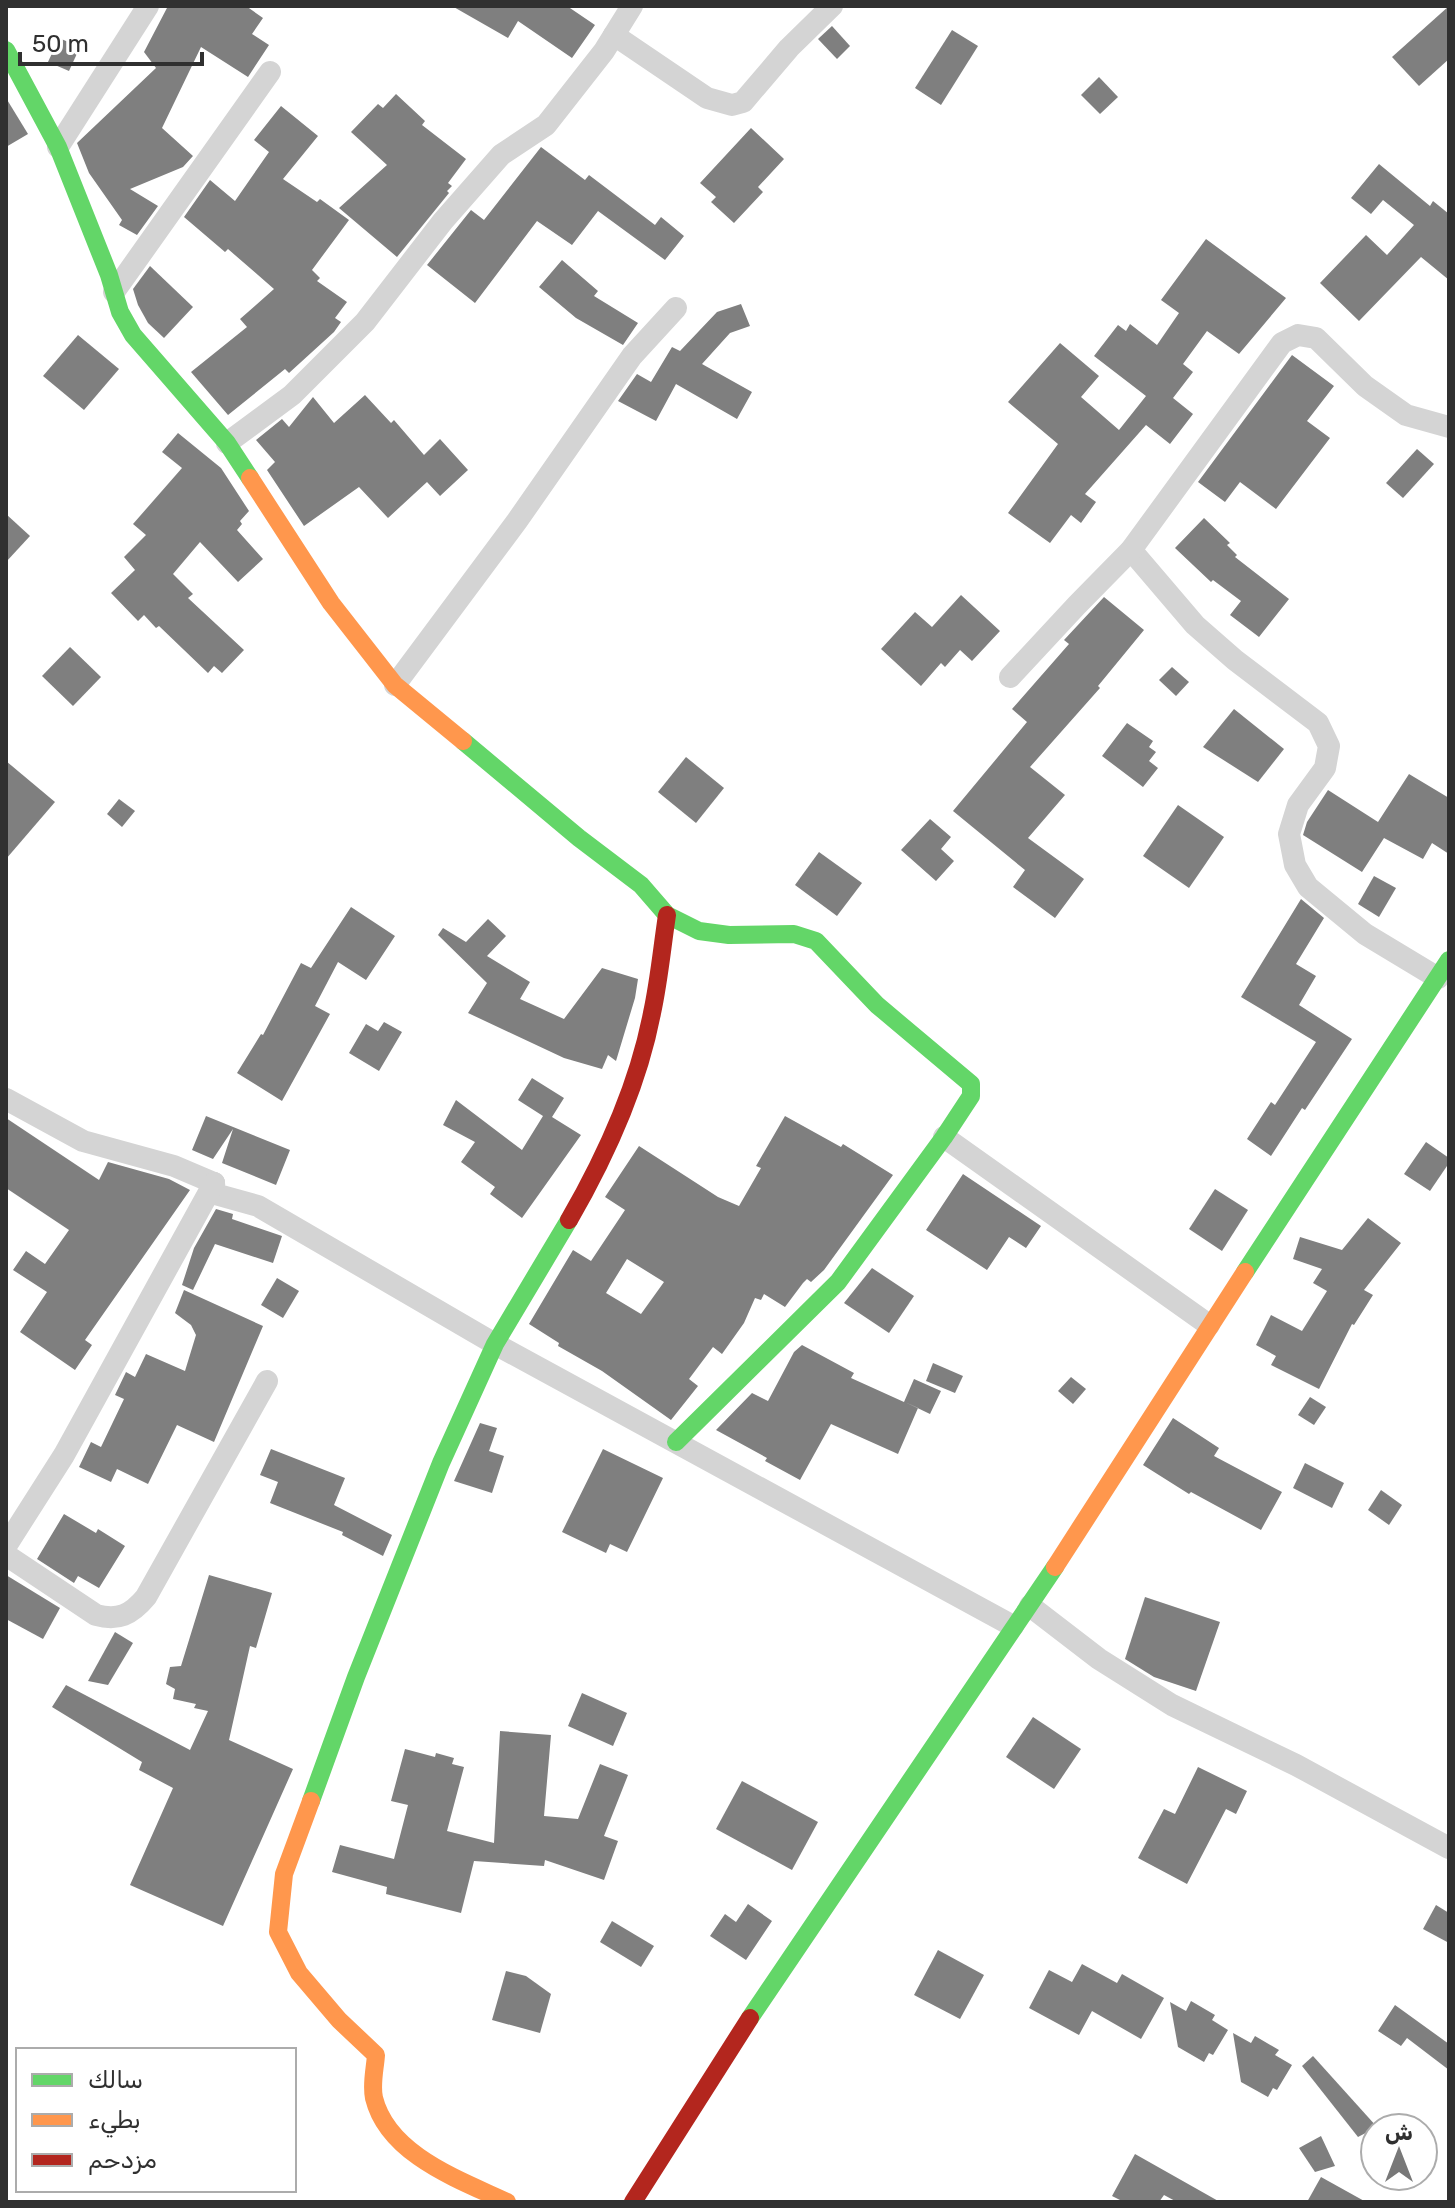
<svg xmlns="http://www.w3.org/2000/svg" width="1455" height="2208" viewBox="0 0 1455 2208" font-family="Rubik,Cairo,sans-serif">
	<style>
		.building { fill: #7f7f7f; fill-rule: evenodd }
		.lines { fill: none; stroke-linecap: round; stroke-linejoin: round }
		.street { stroke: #d4d4d4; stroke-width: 22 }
		.fast { stroke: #63d668; stroke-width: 18 }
		.slow { stroke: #ff974d; stroke-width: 18 }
		.jam { stroke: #b3261e; stroke-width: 18 }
	</style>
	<rect width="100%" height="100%" fill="#fff"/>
	<g class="building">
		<path d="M168 6H246L263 18 252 34 269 45 248 77 201 47 162 128 193 156 183 167 130 189 158 206 137 235 119 225 122 220 89 173 77 143 156 68 144 52Z"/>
		<path d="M452 6H567L595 25 572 58 518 21 508 38Z"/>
		<path d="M1449 6V59L1419 86 1392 57Z"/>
		<path d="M832 26 850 46 837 59 818 39Z"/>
		<path d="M952 30 978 46 941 105 915 88Z"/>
		<path d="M59 38 80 47 69 71 48 62Z"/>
		<path d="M1099 77 1118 97 1100 114 1081 95Z"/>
		<path d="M396 94 425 121 422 125 466 159 448 183 452 186 447 191 449 193 397 257 339 208 387 165 351 132 378 104 383 108Z"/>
		<path d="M6 98 28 134 6 147Z"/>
		<path d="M281 106 318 136 283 179 317 202 320 199 349 220 312 270 320 278 317 281 347 302 335 318 341 322 334 332 289 373 285 369 228 415 191 372 247 327 240 319 274 289 228 249 225 252 184 217 210 180 235 201 269 152 254 140Z"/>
		<path d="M751 128 784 159 758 187 763 192 734 223 711 202 716 197 700 183Z"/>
		<path d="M541 147 585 180 589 175 655 225 661 217 684 236 665 260 598 211 572 245 537 221 475 303 427 265 471 210 484 220Z"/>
		<path d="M1379 164 1430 206 1433 201 1449 214V280L1421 257 1359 321 1320 283 1366 235 1387 255 1414 225 1383 200 1371 214 1351 198Z"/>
		<path d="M1206 239 1286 298 1239 354 1207 331 1183 364 1193 372 1173 398 1193 414 1170 444 1146 425 1085 494 1096 502 1081 523 1071 515 1050 543 1008 513 1058 444 1008 402 1060 343 1099 376 1081 397 1119 430 1146 396 1094 356 1118 325 1126 331 1130 324 1157 345 1179 313 1161 300Z"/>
		<path d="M562 260 598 291 594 296 638 323 623 345 576 318 539 287Z"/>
		<path d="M150 266 193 307 164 338 148 323 138 305 133 289Z"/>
		<path d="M741 304 750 326 730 333 702 364 752 392 737 419 676 384 656 421 618 401 637 374 651 382 672 347 680 351 717 312Z"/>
		<path d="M78 335 119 369 84 410 43 376Z"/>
		<path d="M1292 355 1334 386 1307 421 1330 438 1276 509 1240 482 1225 502 1198 482Z"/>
		<path d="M365 395 391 423 394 420 424 455 440 439 468 470 440 496 427 482 388 518 359 487 304 526 267 470 275 462 256 440 282 419 289 427 313 397 334 423Z"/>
		<path d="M178 433 221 468 249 511 240 521 242 524 237 530 263 559 238 582 200 542 173 574 193 594 188 598 244 650 222 673 214 666 208 673 159 626 156 628 144 615 138 621 111 593 135 570 124 557 146 535 133 524 182 468 162 452Z"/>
		<path d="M1417 449 1434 464 1403 498 1386 483Z"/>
		<path d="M6 514 30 536 6 562Z"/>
		<path d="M1204 518 1230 543 1227 545 1237 555 1235 557 1289 599 1259 637 1230 615 1241 601 1213 580 1211 582 1175 548Z"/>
		<path d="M961 595 1000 631 972 661 960 650 945 667 941 663 921 686 881 649 915 612 932 627Z"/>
		<path d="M1104 597 1144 630 1098 686 1100 688 1030 767 1065 795 1028 838 1084 879 1055 918 1013 887 1025 870 953 811 1027 722 1012 709 1069 644 1064 640Z"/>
		<path d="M70 647 101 677 73 706 42 676Z"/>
		<path d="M1172 667 1189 682 1176 696 1159 680Z"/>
		<path d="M1234 709 1284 749 1258 782 1203 747Z"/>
		<path d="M1127 723 1153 741 1149 747 1156 752 1149 761 1158 768 1143 787 1102 756Z"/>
		<path d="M686 757 724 788 696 823 658 792Z"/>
		<path d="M6 761 55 802 6 859Z"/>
		<path d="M1409 774 1449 798V854L1432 843 1423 859 1384 838 1362 872 1303 835 1307 822 1328 790 1378 822Z"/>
		<path d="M119 799 135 811 122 827 107 814Z"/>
		<path d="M1178 805 1224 837 1189 888 1143 856Z"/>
		<path d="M930 819 951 837 941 849 954 861 936 881 901 850Z"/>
		<path d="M819 852 862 883 837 916 795 885Z"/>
		<path d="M1374 876 1396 888 1379 917 1358 904Z"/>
		<path d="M1301 899 1324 918 1296 964 1316 976 1299 1005 1352 1039 1305 1110 1302 1108 1271 1156 1247 1139 1271 1102 1275 1105 1316 1042 1241 997Z"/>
		<path d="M351 907 395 936 366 980 338 962 315 1006 330 1014 282 1101 237 1073 261 1034 263 1035 301 963 311 968Z"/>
		<path d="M488 919 506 936 487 956 530 982 520 999 564 1019 602 968 638 979 635 998 616 1061 608 1055 602 1069 564 1058 468 1013 487 983 438 935 443 928 466 942Z"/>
		<path d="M384 1022 402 1032 379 1071 349 1053 366 1024 378 1031Z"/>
		<path d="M532 1078 564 1098 552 1117 581 1135 522 1218 490 1194 495 1187 461 1162 475 1142 443 1125 456 1100 522 1150 543 1116 518 1100Z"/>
		<path d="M206 1116 290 1150 276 1185 222 1163 233 1129 213 1159 192 1150Z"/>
		<path d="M785 1116 841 1147 843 1144 893 1175 824 1270 811 1282 807 1279 803 1283 785 1307 764 1294 761 1300 755 1298 744 1323 722 1354 713 1347 689 1379 698 1386 671 1420 602 1371 558 1346 559 1343 529 1324 573 1250 591 1261 625 1210 605 1197 639 1146 718 1197 739 1206 761 1168 756 1166ZM627 1259 664 1282 641 1314 606 1293Z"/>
		<path d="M6 1118 99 1180 108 1162 169 1179 190 1190 85 1340 92 1345 75 1370 20 1332 47 1292 13 1270 26 1251 45 1264 69 1230 6 1188Z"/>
		<path d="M1426 1142 1449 1158V1163L1430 1191 1404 1174Z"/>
		<path d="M963 1174 1041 1226 1026 1248 1009 1237 987 1270 926 1230Z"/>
		<path d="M1215 1189 1248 1210 1222 1251 1189 1229Z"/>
		<path d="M216 1209 233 1214 232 1219 282 1236 273 1263 215 1244 193 1290 182 1285 194 1248Z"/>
		<path d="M1368 1218 1401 1243 1364 1290 1373 1295 1354 1325 1352 1324 1319 1389 1271 1365 1276 1356 1256 1345 1271 1315 1302 1331 1327 1291 1313 1283 1322 1269 1293 1259 1300 1237 1342 1250Z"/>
		<path d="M872 1268 914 1296 889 1333 844 1303Z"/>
		<path d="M277 1278 299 1291 283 1318 261 1305Z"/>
		<path d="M184 1290 263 1326 214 1442 177 1425 148 1484 117 1469 111 1482 79 1467 91 1442 101 1447 124 1399 115 1395 126 1372 135 1377 146 1354 185 1371 196 1335 191 1325 175 1313Z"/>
		<path d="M802 1345 854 1373 851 1378 904 1402 914 1379 941 1391 930 1414 905 1402 918 1408 898 1454 831 1424 800 1480 765 1461 767 1458 716 1430 752 1393 768 1401 794 1352Z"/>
		<path d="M933 1363 963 1376 955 1393 926 1381Z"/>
		<path d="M1071 1377 1086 1389 1073 1404 1058 1391Z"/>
		<path d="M1310 1397 1326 1407 1314 1425 1298 1415Z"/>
		<path d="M1173 1418 1219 1448 1214 1456 1282 1492 1261 1530 1191 1492 1189 1494 1143 1465Z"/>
		<path d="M480 1423 497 1428 489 1451 504 1456 492 1493 454 1481Z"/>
		<path d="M271 1449 345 1478 334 1505 392 1535 383 1556 342 1535 343 1532 270 1503 278 1482 260 1475Z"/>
		<path d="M603 1449 663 1478 627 1552 610 1544 606 1553 562 1532Z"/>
		<path d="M1305 1463 1344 1483 1332 1508 1293 1488Z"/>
		<path d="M1381 1490 1402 1505 1389 1525 1368 1510Z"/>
		<path d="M64 1514 96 1533 98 1529 125 1546 99 1588 78 1576 74 1583 37 1559Z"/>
		<path d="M6 1575 60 1608 43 1639 6 1619Z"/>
		<path d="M209 1575 272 1593 256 1648 250 1646 229 1740 293 1769 223 1926 130 1885 173 1788 139 1770 142 1762 52 1707 66 1685 190 1750 208 1711 194 1708 196 1704 173 1699 175 1689 166 1684 170 1667 181 1666Z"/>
		<path d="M1145 1597 1220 1622 1196 1691 1154 1677 1125 1659Z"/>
		<path d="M115 1632 133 1643 108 1685 88 1681Z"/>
		<path d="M582 1693 627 1713 613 1746 568 1726Z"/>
		<path d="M1033 1717 1081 1749 1054 1789 1006 1757Z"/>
		<path d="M500 1731 551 1735 544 1816 578 1819 600 1764 628 1775 604 1836 618 1841 604 1880 545 1860 544 1866 474 1861 461 1913 386 1894 387 1887 332 1872 340 1845 394 1859 408 1805 391 1801 405 1749 435 1757 436 1753 454 1758 452 1764 464 1767 447 1831 494 1843Z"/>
		<path d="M1198 1767 1247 1791 1236 1814 1226 1809 1187 1884 1138 1858 1164 1809 1175 1814Z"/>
		<path d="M742 1781 818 1822 792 1870 716 1829Z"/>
		<path d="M748 1904 772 1921 746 1960 710 1936 725 1914 736 1922Z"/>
		<path d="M1436 1905 1449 1913V1943L1423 1929Z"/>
		<path d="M612 1921 654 1946 641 1967 600 1942Z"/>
		<path d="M938 1950 984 1975 960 2019 914 1995Z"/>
		<path d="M1082 1964 1117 1983 1122 1974 1164 1998 1141 2039 1092 2011 1079 2035 1029 2008 1049 1970 1072 1982Z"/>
		<path d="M506 1971 526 1976 551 1994 540 2033 492 2020Z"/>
		<path d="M1191 2001 1215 2015 1212 2020 1228 2030 1213 2055 1209 2053 1204 2062 1178 2047 1170 2002 1186 2011Z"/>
		<path d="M1395 2005 1449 2044V2070L1407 2038 1401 2046 1378 2031Z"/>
		<path d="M1233 2033 1251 2043 1255 2036 1279 2050 1275 2055 1292 2065 1277 2090 1273 2088 1268 2097 1241 2082Z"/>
		<path d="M1313 2056 1377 2127 1358 2137 1302 2066Z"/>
		<path d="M1321 2136 1335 2166 1315 2172 1299 2148Z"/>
		<path d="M1135 2154 1220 2202H1177L1164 2195 1159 2202H1124L1112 2196Z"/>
		<path d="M1321 2177 1366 2202H1307Z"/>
	</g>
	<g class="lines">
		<g class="street">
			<path d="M614 35 707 98 732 105 743 102 789 48 832 6"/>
			<path d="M58 147 148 6"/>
			<path d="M114 292 270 72"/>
			<path d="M227 443 292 395 365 322 443 221 501 155 546 125 604 51 632 6"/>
			<path d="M1131 550 1195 625 1235 660 1318 723 1329 746 1325 768 1298 805 1289 834 1295 865 1308 887 1365 934 1438 978"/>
			<path d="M1010 677 1077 605 1131 550 1282 343 1298 335 1316 338 1365 386 1406 415 1449 427"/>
			<path d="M395 685 517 521 632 356 676 308"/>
			<path d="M6 1099 83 1141 174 1166 214 1183"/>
			<path d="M944 1137 1209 1325"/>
			<path d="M214 1183 215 1194 258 1206 495 1344 1013 1626"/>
			<path d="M6 1546 64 1455 214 1183"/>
			<path d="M6 1555 96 1615C118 1621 131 1615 146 1597L267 1381"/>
			<path d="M1030 1606 1099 1659 1172 1705 1296 1765 1449 1848"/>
		</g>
		<g class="fast">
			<path d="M6 50 58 147 109 275 120 312 133 335 227 443 250 478"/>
			<path d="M463 741 579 838 641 885 667 915 699 931 729 935 794 934 816 941 877 1005 971 1084V1096L944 1137 838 1282 676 1442"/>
			<path d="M1245 1272 1449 960"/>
			<path d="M311 1801 356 1677 441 1463 495 1344 569 1220"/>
			<path d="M750 2018 1055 1567"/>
		</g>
		<g class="slow">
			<path d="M250 478 331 603 395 685 463 741"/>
			<path d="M1055 1567 1245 1272"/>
			<path d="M311 1801 284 1874 278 1932 299 1973 339 2020 376 2055C375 2069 371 2084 374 2098 388 2155 460 2180 507 2202"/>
		</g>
		<g class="jam">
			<path d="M569 1220C606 1156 638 1086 652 1013 659 981 662 948 667 915"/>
			<path d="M633 2202 750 2018"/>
		</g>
	</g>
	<rect width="1455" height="2208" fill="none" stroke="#303030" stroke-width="16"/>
	<rect x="16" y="2048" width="280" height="144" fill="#ffffff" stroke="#acacac" stroke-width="2"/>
	<rect x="32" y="2074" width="40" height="12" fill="#63d668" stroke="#acacac" stroke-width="2"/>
	<text x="88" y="2088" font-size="24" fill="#303030">سالك</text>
	<rect x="32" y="2114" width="40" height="12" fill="#ff974d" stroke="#acacac" stroke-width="2"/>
	<text x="88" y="2128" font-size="24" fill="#303030">بطيء</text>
	<rect x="32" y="2154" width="40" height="12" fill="#b3261e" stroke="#acacac" stroke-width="2"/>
	<text x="88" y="2168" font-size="24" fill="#303030">مزدحم</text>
	<g transform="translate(1399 2152)"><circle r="38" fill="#ffffff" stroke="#acacac" stroke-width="2"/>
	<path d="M0-6L14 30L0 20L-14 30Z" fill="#787878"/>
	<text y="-12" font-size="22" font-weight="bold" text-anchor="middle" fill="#303030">ش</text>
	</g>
	<path d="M20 52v12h182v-12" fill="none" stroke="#303030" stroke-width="4"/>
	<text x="32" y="52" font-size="24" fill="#303030" stroke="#ffffff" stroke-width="6" paint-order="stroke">50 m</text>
</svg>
